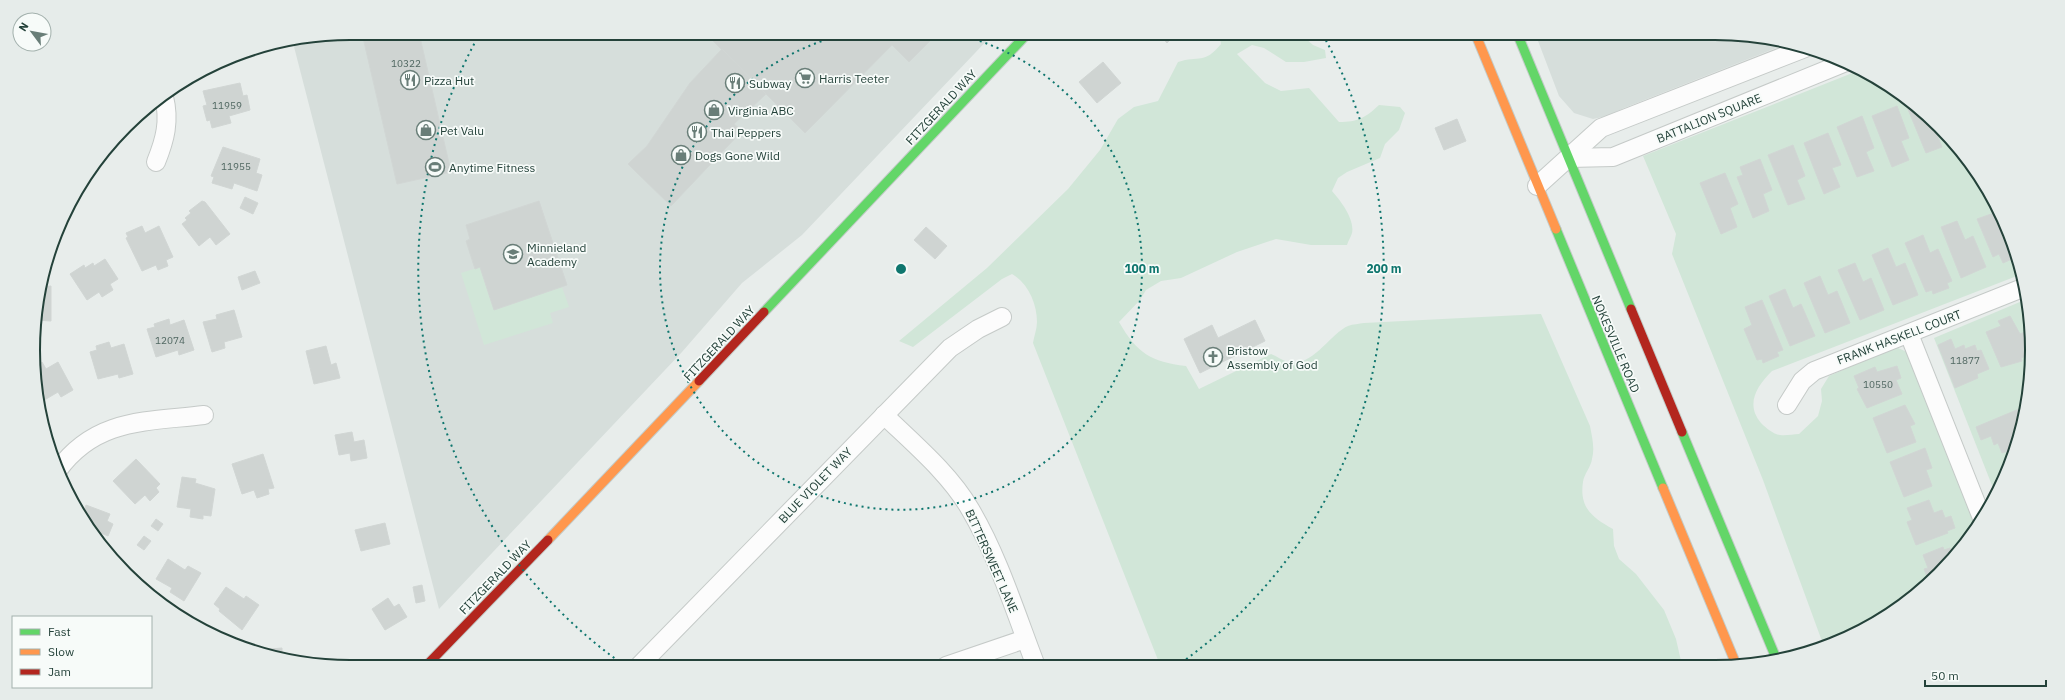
<svg xmlns="http://www.w3.org/2000/svg" width="2065" height="700" viewBox="0 0 2065 700" font-family="'IBM Plex Sans',sans-serif">
	<style>
		.built { fill: #d6dedb }
		.green { fill: #d1e6d8 }
		.building { fill: #cfd4d2; stroke: #d1d6d4 }
		.lines { fill: none; stroke-linecap: round; stroke-linejoin: round }
		.street-casing { stroke: #c5cac8; stroke-width: 20 }
		.fast-casing { stroke: #c3cbc8; stroke-width: 11 }
		.slow-casing { stroke: #c3cbc8; stroke-width: 11 }
		.jam-casing { stroke: #c3cbc8; stroke-width: 11 }
		.street { stroke: #fcfcfc; stroke-width: 18 }
		.fast { stroke: #63d668; stroke-width: 9 }
		.slow { stroke: #ff974d; stroke-width: 9 }
		.jam { stroke: #b3261e; stroke-width: 9 }
		.ring { fill: none; stroke: #0f766e; stroke-width: 2; stroke-dasharray: 2 4 }
		.labels { text-anchor: middle; dominant-baseline: central; stroke-width: 3.5; stroke-linejoin: round; paint-order: stroke }
		.number-label { font-size: 10px; fill: #506761 }
		.poi-label { font-size: 12px; fill: #24423a; stroke: #f7fbf9; text-anchor: start }
		.street-label { font-size: 12px; fill: #24423a; stroke: #f7fbf9 }
		.rim { fill: none; stroke: #24423a; stroke-width: 2 }
		.centre { fill: #0f766e; stroke: #f7fbf9; stroke-width: 2 }
		.ring-label { font-size: 12px; text-anchor: middle; font-weight: bold; fill: #0f766e; stroke: #f7fbf9; stroke-width: 3.5; stroke-linejoin: round; paint-order: stroke }
	</style>
	<rect width="100%" height="100%" fill="#e8edeb"/>
	<g class="built">
		<path d="M350 33H994L802 235 742 283 682 352 439 609 292 39Z"/>
		<path d="M1535 33H1715L1777 39 1789 43 1624 108 1607 116 1593 119 1574 113 1559 96Z"/>
	</g>
	<g class="green">
		<path d="M1219 33H1311L1305 38 1313 45 1325 50 1326 58 1304 62H1286L1264 48 1252 45 1237 54 1265 83 1281 91 1309 88 1339 122C1358 122 1365 118 1379 105L1400 107 1405 113 1399 130 1385 144 1380 158 1347 172 1338 178 1332 191C1340 200 1355 219 1352 233 1351 237 1348 241 1347 245H1311L1276 239 1237 252 1181 278 1161 281 1146 290 1140 300 1119 322C1137 353 1151 362 1186 366L1199 389 1271 354C1277 356 1283 361 1288 362 1312 368 1330 334 1348 326 1353 324 1359 324 1364 323L1541 314 1590 426C1592 437 1595 448 1592 459 1591 467 1584 474 1583 482 1579 508 1593 518 1613 529L1614 546 1619 559 1636 574 1664 610 1676 639 1681 661 1679 664 1160 665 1033 343C1034 336 1037 329 1037 322 1037 304 1028 283 1012 274L1002 279 913 347 899 341 987 268 1068 189 1100 150 1118 119 1134 107 1158 101 1178 62C1199 55 1204 65 1221 44Z"/>
		<path d="M1860 70 1891 87 1939 126 1979 174 2008 229 2022 274 1772 371C1757 386 1745 404 1761 423 1766 428 1773 434 1780 435 1786 436 1793 434 1799 434L1818 416 1822 401 1821 389 1829 376 1896 347 1909 353 1977 524 1924 588 1855 634 1823 644 1763 480 1672 254 1676 234 1643 156Z"/>
		<path d="M480 267 494 309 562 287 569 307 550 313 553 323 484 345 461 273Z"/>
		<path d="M2027 299 2032 350 2026 412 1995 493 1934 338Z"/>
	</g>
	<g class="building">
		<path d="M362 33H419L451 172 397 184Z"/>
		<path d="M712 33H929L933 38 909 62 892 45 805 133 708 36Z"/>
		<path d="M1158 33H1177L1167 43Z"/>
		<path d="M1657 33H1677L1660 40Z"/>
		<path d="M722 49 766 94 734 124 742 131 671 206 628 164 647 146 690 83Z"/>
		<path d="M239 54 240 60 214 66 229 57Z"/>
		<path d="M1103 62 1121 83 1097 103 1079 82Z"/>
		<path d="M240 83 243 96 247 95 250 110 229 116 231 123 212 128 210 120 207 121 203 106 207 105 203 91Z"/>
		<path d="M1909 101 1939 126 1934 127 1942 147 1926 153 1905 102Z"/>
		<path d="M1897 106 1909 138 1901 141 1909 160 1892 167 1872 116Z"/>
		<path d="M1862 116 1874 148 1866 152 1874 171 1857 177 1837 127Z"/>
		<path d="M1457 119 1466 141 1444 150 1435 128Z"/>
		<path d="M1828 133 1841 165 1832 168 1840 187 1824 194 1804 143Z"/>
		<path d="M1793 145 1805 176 1797 180 1805 199 1788 205 1768 155Z"/>
		<path d="M223 147 260 159 256 173 262 175 257 191 234 183 232 189 212 183 214 177 211 176Z"/>
		<path d="M1760 159 1772 190 1763 194 1769 211 1753 218 1737 177 1743 175 1740 167Z"/>
		<path d="M1725 173 1738 204 1730 208 1737 227 1721 234 1700 183Z"/>
		<path d="M245 197 258 203 253 214 240 208Z"/>
		<path d="M202 201 205 202 230 234 216 245 210 237 199 246 182 224 187 220 185 218 191 213 189 211Z"/>
		<path d="M539 201 567 285 494 310 480 267 475 269 466 241 470 239 466 225Z"/>
		<path d="M1994 213 2000 228 2006 225 2008 229 2016 257 2003 263 1999 254 1993 257 1977 219Z"/>
		<path d="M1957 221 1965 240 1973 236 1986 267 1961 278 1941 227Z"/>
		<path d="M142 226 145 233 159 226 173 257 166 260 168 266 158 270 156 265 142 271 126 238 128 237 126 233Z"/>
		<path d="M926 227 947 246 935 259 914 240Z"/>
		<path d="M1923 235 1930 253 1938 249 1952 281 1947 283 1949 288 1933 294 1932 290 1926 292 1905 243Z"/>
		<path d="M1888 248 1896 267 1905 263 1918 295 1893 305 1872 255Z"/>
		<path d="M105 259 118 279 110 284 113 290 102 297 99 292 87 300 70 274 84 265 85 268 93 263 94 266Z"/>
		<path d="M1855 263 1863 282 1871 278 1884 310 1860 320 1838 270Z"/>
		<path d="M255 271 260 283 242 290 238 277Z"/>
		<path d="M1820 276 1828 295 1837 291 1850 323 1825 333 1804 283Z"/>
		<path d="M51 286V321L36 320V309L42 287Z"/>
		<path d="M1785 289 1793 308 1801 304 1815 336 1790 346 1769 296Z"/>
		<path d="M1762 300 1783 350 1777 352 1779 356 1763 363 1762 359 1757 360 1744 329 1752 325 1745 307Z"/>
		<path d="M234 310 242 337 224 342 225 348 212 352 203 322 217 319 216 315Z"/>
		<path d="M2010 316 2020 334 2025 332 2032 353 2021 358 2022 361 2001 367 1986 332 2001 326 1998 321Z"/>
		<path d="M169 319 170 325 184 320 194 350 179 355 178 350 156 357 147 329 155 327 154 324Z"/>
		<path d="M1255 320 1265 341 1200 373 1184 339 1212 325 1218 338Z"/>
		<path d="M1951 339 1955 349 1964 345 1965 349 1975 345 1977 351 1981 350 1989 369 1977 374 1978 378 1955 388 1938 345Z"/>
		<path d="M109 342 111 348 124 344 133 374 119 378 118 374 98 379 90 352 97 350 96 346Z"/>
		<path d="M326 346 331 365 336 363 340 378 314 384 306 351Z"/>
		<path d="M42 362 46 369 58 362 73 390 61 397 58 392 41 402 38 396 34 367Z"/>
		<path d="M1897 366 1901 378 1896 380 1902 394 1867 408 1857 389 1859 388 1854 376 1875 367 1877 372Z"/>
		<path d="M1905 405 1915 424 1910 426 1916 442 1887 453 1873 418Z"/>
		<path d="M2019 409 2023 419 2010 454 2008 451 2002 453 1998 443 1994 445 1991 436 1981 440 1976 427Z"/>
		<path d="M352 432 354 442 364 440 367 458 351 461 350 453 339 455 335 435Z"/>
		<path d="M1925 448 1932 468 1926 470 1932 486 1904 497 1890 462Z"/>
		<path d="M263 454 274 488 268 489 269 494 257 498 254 490 242 494 232 464Z"/>
		<path d="M136 459 160 484 156 488 159 492 150 501 145 495 135 504 113 481Z"/>
		<path d="M182 477 196 479 195 483 215 489 211 516 203 515V519L190 517 191 509 177 507Z"/>
		<path d="M1929 500 1934 513 1942 510 1945 518 1951 516 1955 528 1947 531 1948 533 1916 545 1907 522 1912 520 1907 508Z"/>
		<path d="M86 505 110 514 107 521 113 524 108 536 101 533 98 542 82 516Z"/>
		<path d="M156 519 163 524 158 531 151 526Z"/>
		<path d="M385 523 390 544 361 551 355 530Z"/>
		<path d="M144 536 151 541 144 550 137 545Z"/>
		<path d="M1943 547 1944 550 1950 548 1953 553 1929 582 1924 569 1928 568 1923 555Z"/>
		<path d="M168 559 185 570 188 566 201 573 184 601 170 592 172 588 156 579Z"/>
		<path d="M422 585 425 601 416 603 413 587Z"/>
		<path d="M226 587 244 599 246 596 259 605 242 630 219 611 220 609 214 604Z"/>
		<path d="M388 598 394 607 399 604 407 617 385 630 372 609Z"/>
		<path d="M282 648V656H286L287 660 259 652 258 650Z"/>
	</g>
	<g class="lines">
		<g class="street-casing">
			<g id="street">
				<path d="M1569 158 1613 157 1846 62"/>
				<path d="M156 162C165 140 170 121 164 97"/>
				<path d="M1537 186 1601 128 1805 48"/>
				<path d="M1909 334 1982 518"/>
				<path d="M1787 405 1802 381 1814 371 2025 287"/>
				<path d="M884 415C913 443 950 474 970 509 998 556 1016 614 1036 666"/>
				<path d="M58 470C96 418 146 422 204 415"/>
				<path d="M639 666 950 348 978 329 1002 317"/>
				<path d="M946 666 1025 639"/>
			</g>
		</g>
		<g class="fast-casing">
			<g id="fast">
				<path d="M1517 33 1631 309"/>
				<path d="M1556 229 1663 488"/>
				<path d="M764 312 1028 33"/>
				<path d="M1682 432 1776 658"/>
			</g>
		</g>
		<g class="slow-casing">
			<g id="slow">
				<path d="M1475 33 1556 229"/>
				<path d="M1663 488 1736 664"/>
				<path d="M548 540 699 381"/>
			</g>
		</g>
		<g class="jam-casing">
			<g id="jam">
				<path d="M1631 309 1682 432"/>
				<path d="M699 381 764 312"/>
				<path d="M425 667 548 540"/>
			</g>
		</g>
		<use href="#street" class="street"/>
		<use href="#fast" class="fast"/>
		<use href="#slow" class="slow"/>
		<use href="#jam" class="jam"/>
	</g>
	<g class="ring">
		<path d="M951 33A241 241 0 1 1 851 33"/>
		<path d="M624 665A483 483 0 0 1 479 35M1323 35A483 483 0 0 1 1178 665"/>
	</g>
	<defs>
		<g id="supermarket-ring" transform="scale(1)"><circle r="9.5" fill="#f7fbf9" stroke="#697e78" stroke-width="1.5"/><path d="M-6-5.5h2.5l.6 2H6L4.5 2H-2.5L-4.4-4H-6ZM-1.5 3.2a1.3 1.3 0 1 0 .1 0ZM3 3.2a1.3 1.3 0 1 0 .1 0Z" fill="#697e78"/></g>
		<g id="restaurant-ring" transform="scale(1)"><circle r="9.5" fill="#f7fbf9" stroke="#697e78" stroke-width="1.5"/><path d="M-5-6h1v4h1v-4h1v4h1v-4h1v5L-1.5 .5V6h-2V.5L-5-1ZM5-6V6H3V1.5H1.5Q1.5-4 5-6Z" fill="#697e78"/></g>
		<g id="shop-ring" transform="scale(1)"><circle r="9.5" fill="#f7fbf9" stroke="#697e78" stroke-width="1.5"/><path d="M-5-2.5h2.3a2.7 3.5 0 0 1 5.4 0H5L5.5 6h-11ZM-1.5-2.5h3a1.5 2.3 0 0 0-3 0Z" fill="#697e78"/></g>
		<g id="stadium-ring" transform="scale(1)"><circle r="9.5" fill="#f7fbf9" stroke="#697e78" stroke-width="1.5"/><path d="M0-5a6.5 5 0 1 0 0 10a6.5 5 0 1 0 0-10ZM-3.5-1.8h7v3.6h-7Z" fill="#697e78"/></g>
		<g id="school-ring" transform="scale(1)"><circle r="9.5" fill="#f7fbf9" stroke="#697e78" stroke-width="1.5"/><path d="M0-5L7-2L0 1L-7-2ZM-4 1L0 2.5L4 1V4Q0 6-4 4Z" fill="#697e78"/></g>
		<g id="church-ring" transform="scale(1)"><circle r="9.5" fill="#f7fbf9" stroke="#697e78" stroke-width="1.5"/><path d="M-1.2-6h2.4v3.5h3.3v2.4h-3.3V6h-2.4V-.1h-3.3v-2.4h3.3Z" fill="#697e78"/></g>
	</defs>
	<g fill-rule="evenodd">
		<use href="#supermarket-ring" x="805" y="78"/>
		<use href="#restaurant-ring" x="410" y="80"/>
		<use href="#restaurant-ring" x="735" y="83"/>
		<use href="#shop-ring" x="714" y="110"/>
		<use href="#shop-ring" x="426" y="130"/>
		<use href="#restaurant-ring" x="697" y="132"/>
		<use href="#shop-ring" x="681" y="155"/>
		<use href="#stadium-ring" x="435" y="167"/>
		<use href="#school-ring" x="513" y="254"/>
		<use href="#church-ring" x="1213" y="357"/>
	</g>
	<g class="labels">
		<g class="number-label">
			<text x="406" y="63">10322</text>
			<text x="227" y="105">11959</text>
			<text x="236" y="166">11955</text>
			<text x="170" y="340">12074</text>
			<text x="1965" y="360">11877</text>
			<text x="1878" y="384">10550</text>
		</g>
		<g class="poi-label">
			<text x="819" y="78">Harris Teeter</text>
			<text x="424" y="80">Pizza Hut</text>
			<text x="749" y="83">Subway</text>
			<text x="728" y="110">Virginia ABC</text>
			<text x="440" y="130">Pet Valu</text>
			<text x="711" y="132">Thai Peppers</text>
			<text x="695" y="155">Dogs Gone Wild</text>
			<text x="449" y="167">Anytime Fitness</text>
			<text x="527" y="247">Minnieland<tspan x="527" dy="14">Academy</tspan></text>
			<text x="1227" y="350">Bristow<tspan x="1227" dy="14">Assembly of God</tspan></text>
		</g>
		<g class="street-label">
			<text transform="translate(941 107) rotate(-47)">FITZGERALD WAY</text>
			<text transform="translate(1709 118) rotate(-22)">BATTALION SQUARE</text>
			<text transform="translate(1899 337) rotate(-21)">FRANK HASKELL COURT</text>
			<text transform="translate(719 343) rotate(-47)">FITZGERALD WAY</text>
			<text transform="translate(1616 344) rotate(67)">NOKESVILLE ROAD</text>
			<text transform="translate(815 485) rotate(-46)">BLUE VIOLET WAY</text>
			<text transform="translate(992 561) rotate(66)">BITTERSWEET LANE</text>
			<text transform="translate(495 577) rotate(-46)">FITZGERALD WAY</text>
		</g>
	</g>
	<path d="M0 0H2065V700H0ZM350 40H1715A310 310 0 0 1 2025 350V350A310 310 0 0 1 1715 660H350A310 310 0 0 1 40 350V350A310 310 0 0 1 350 40Z" fill="#e6ecea" fill-rule="evenodd"/>
	<path class="rim" d="M350 40H1715A310 310 0 0 1 2025 350V350A310 310 0 0 1 1715 660H350A310 310 0 0 1 40 350V350A310 310 0 0 1 350 40Z"/>
	<circle cx="901" cy="269" r="6" class="centre"/>
	<g class="ring-label">
		<text x="1142" y="273">100 m</text>
		<text x="1384" y="273">200 m</text>
	</g>
	<rect x="12" y="616" width="140" height="72" fill="#f7fbf9" stroke="#a3b1ad"/>
	<rect x="20" y="629" width="20" height="6" fill="#63d668" stroke="#a3b1ad"/>
	<text x="48" y="636" font-size="12" fill="#24423a">Fast</text>
	<rect x="20" y="649" width="20" height="6" fill="#ff974d" stroke="#a3b1ad"/>
	<text x="48" y="656" font-size="12" fill="#24423a">Slow</text>
	<rect x="20" y="669" width="20" height="6" fill="#b3261e" stroke="#a3b1ad"/>
	<text x="48" y="676" font-size="12" fill="#24423a">Jam</text>
	<g transform="translate(32 32) rotate(302)"><circle r="19" fill="#f7fbf9" stroke="#a3b1ad"/>
	<path d="M0-3L7 15L0 10L-7 15Z" fill="#697e78"/>
	<text y="-6" font-size="11" font-weight="bold" text-anchor="middle" fill="#24423a">N</text>
	</g>
	<path d="M1925 680v6h121v-6" fill="none" stroke="#24423a" stroke-width="2"/>
	<text x="1931" y="680" font-size="12" fill="#24423a" stroke="#f7fbf9" stroke-width="3" paint-order="stroke">50 m</text>
</svg>
